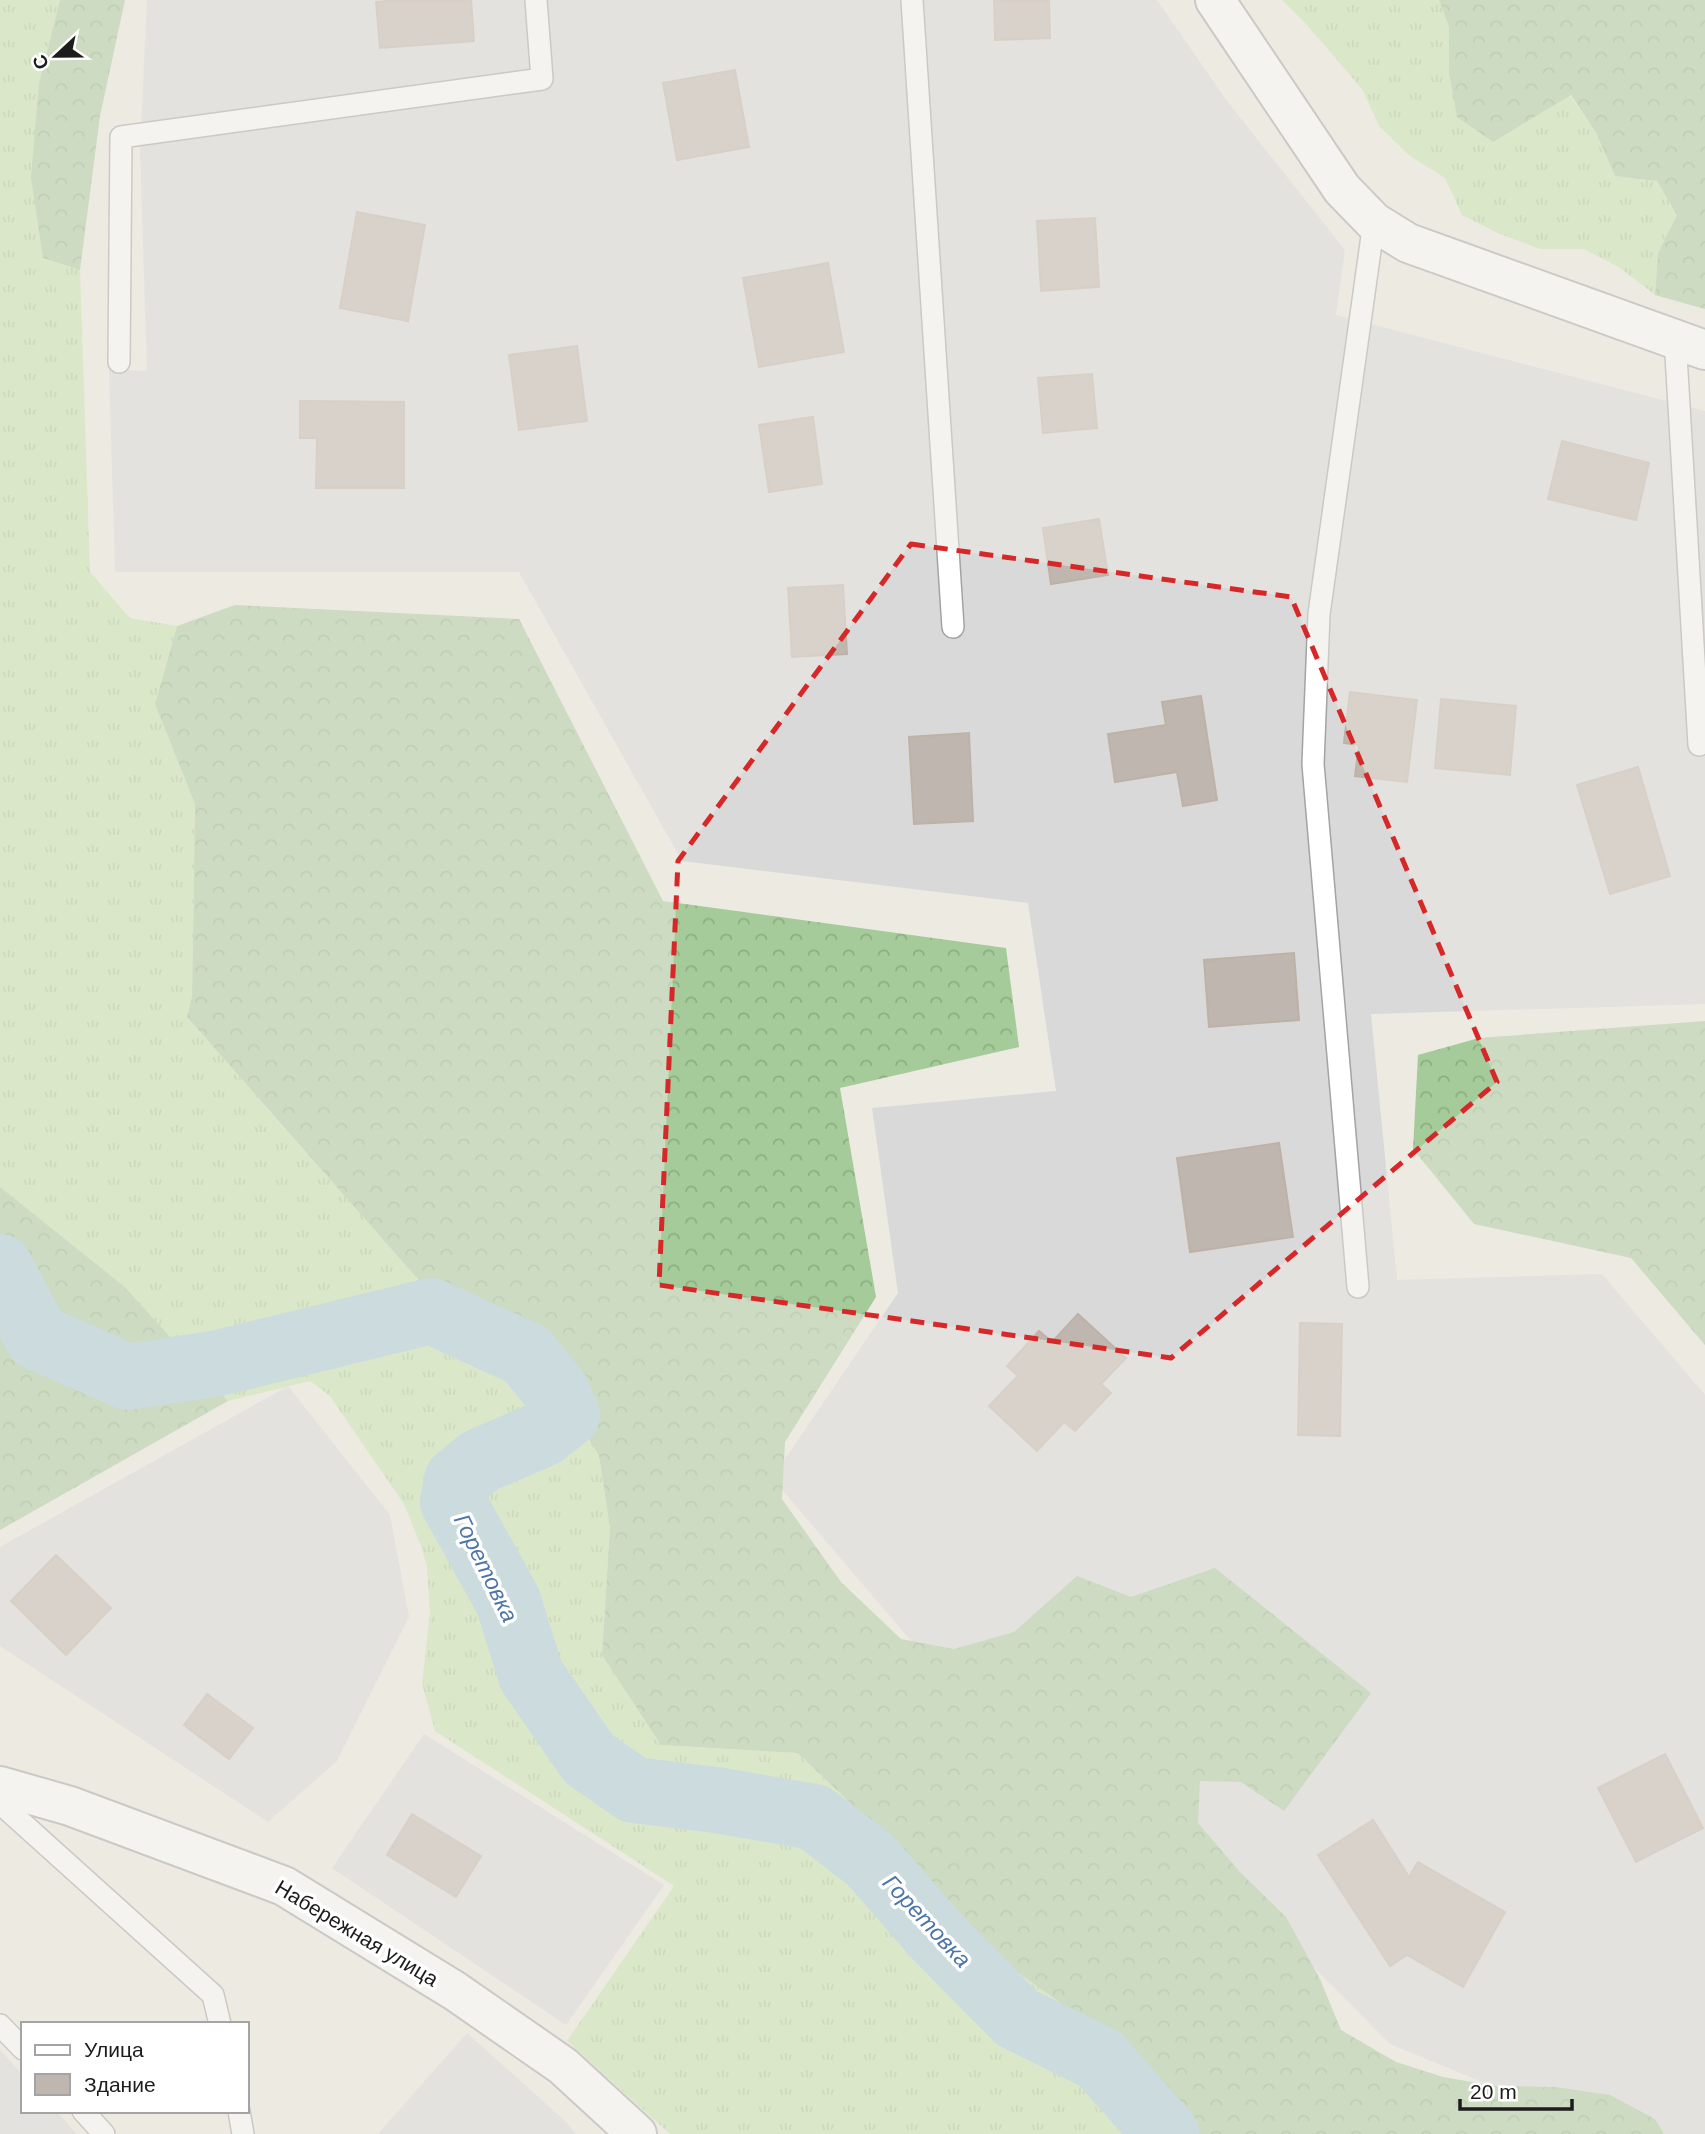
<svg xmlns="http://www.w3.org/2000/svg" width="1705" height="2134" viewBox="0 0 1705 2134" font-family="Helvetica,sans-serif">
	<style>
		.residential { fill: #dad9d9 }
		.grass { fill: url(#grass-tufts) }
		.forest { fill: url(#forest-crowns) }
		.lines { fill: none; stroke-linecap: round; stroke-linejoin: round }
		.river { stroke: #a4cada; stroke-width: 66 }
		.building { fill: #beb6af; stroke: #beb2a6; stroke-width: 2 }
		.service-casing { stroke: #a3a3a3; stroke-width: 24 }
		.minor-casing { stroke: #a3a3a3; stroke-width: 42 }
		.tertiary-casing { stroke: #a3a3a3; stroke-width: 42 }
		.service { stroke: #fff; stroke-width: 21 }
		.minor { stroke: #fff; stroke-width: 38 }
		.tertiary { stroke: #fff; stroke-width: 38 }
		.marked { fill: none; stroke: #d62828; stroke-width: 5; stroke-dasharray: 14 9; stroke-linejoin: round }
		.labels { text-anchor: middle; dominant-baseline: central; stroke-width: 7; stroke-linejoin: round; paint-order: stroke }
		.street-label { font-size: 21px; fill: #1c1c1c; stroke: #fff }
		.water-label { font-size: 23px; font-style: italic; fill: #4d75a7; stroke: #fff }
	</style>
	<defs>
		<pattern id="grass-tufts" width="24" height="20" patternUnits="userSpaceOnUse" patternTransform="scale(1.75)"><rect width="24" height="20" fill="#c4e6aa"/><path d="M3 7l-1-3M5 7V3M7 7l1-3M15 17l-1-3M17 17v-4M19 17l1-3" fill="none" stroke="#a8c592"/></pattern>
		<pattern id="forest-crowns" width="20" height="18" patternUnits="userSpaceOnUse" patternTransform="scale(1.75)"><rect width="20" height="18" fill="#a4cb99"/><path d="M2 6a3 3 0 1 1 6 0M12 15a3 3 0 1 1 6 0" fill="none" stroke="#8dae83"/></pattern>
	</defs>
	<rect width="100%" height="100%" fill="#edeae2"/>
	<g class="residential">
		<path d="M147 0H1157L1227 101 1345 250 1336 315 1705 411V1004L1371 1014 1397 1280 1602 1274 1705 1395V2134H1609L1390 2044 1217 1870 935 1669 772 1478 898 1293 872 1108 1056 1091 1028 903 682 861 519 572H115L109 369 147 371 140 151Z"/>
		<path d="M288 1386 390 1515 409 1617 337 1761 268 1822 0 1646V1547Z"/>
		<path d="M424 1734 664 1885 566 2025 332 1868Z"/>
		<path d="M467 2033 565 2121 576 2134H378Z"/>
		<path d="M0 2050 23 2075V2111H56L77 2134H0Z"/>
	</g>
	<g class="grass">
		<path d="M0 0H60L39 83 43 258 80 270 90 572 130 618 177 626 155 704 195 804 192 996 187 1017 423 1285 533 1336 599 1456 610 1528 602 1655 661 1745 798 1753 917 1867 992 1954 1132 2054 1185 2134H670L567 2041 674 1886 435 1731 422 1684 430 1613 427 1566 421 1546 404 1504 329 1395 310 1381 228 1401 125 1287 0 1187Z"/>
		<path d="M1282 0H1439L1449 27V72L1570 95 1596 133 1615 176 1657 181 1677 215 1658 253 1655 295 1620 268 1584 249H1540L1500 234 1462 215 1445 178 1410 156 1379 126 1362 89 1306 24Z"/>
	</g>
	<g class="forest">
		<path d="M60 0H125L100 116 80 270 43 258 31 177 39 83Z"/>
		<path d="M1439 0H1705V309L1655 295 1658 253 1677 215 1657 181 1615 176 1596 133 1571 95 1493 142 1457 117 1449 72V27Z"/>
		<path d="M235 605 519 619 663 901 1006 948 1019 1047 840 1088 876 1297 785 1442 782 1499 841 1582 901 1639 954 1649 1014 1632 1077 1576 1131 1597 1215 1568 1371 1693 1284 1811 1241 1782 1200 1781 1198 1823 1240 1872 1286 1917 1320 1979 1341 2030 1396 2062 1443 2077 1496 2086 1555 2087 1610 2095 1655 2119 1664 2134H1185L1132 2054 992 1954 917 1867 798 1753 661 1745 602 1655 610 1528 599 1456 533 1336 423 1285 187 1017 192 996 195 804 155 704 177 626Z"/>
		<path d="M1705 1021V1345L1631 1258 1474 1224 1413 1149 1418 1055 1479 1038Z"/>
		<path d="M0 1187 125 1287 228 1401 0 1530Z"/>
	</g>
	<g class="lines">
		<path class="river" d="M0 1267 37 1337 128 1377 218 1363 431 1311 527 1355 558 1394 567 1415 543 1434 480 1461 457 1480 453 1502 508 1601 531 1675 589 1759 634 1790 716 1800 814 1817 870 1860 939 1939 1017 2018 1100 2059 1166 2134"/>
	</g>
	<g class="building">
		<path d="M397 0H471L474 41 380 48 376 2Z"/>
		<path d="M994 0H1049L1050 38 995 40Z"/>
		<path d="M735 70 749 147 677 160 663 83Z"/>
		<path d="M357 212 425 225 408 321 340 308Z"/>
		<path d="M1095 218 1099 287 1041 291 1037 221Z"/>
		<path d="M828 263 844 352 759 367 743 278Z"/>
		<path d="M577 346 587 421 519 430 509 355Z"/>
		<path d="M1092 374 1097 428 1043 433 1038 378Z"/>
		<path d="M300 401 404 402V488H316L317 438H300Z"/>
		<path d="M813 417 822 484 769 492 759 425Z"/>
		<path d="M1562 441 1649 463 1636 520 1548 499Z"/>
		<path d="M1099 519 1108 575 1051 584 1043 528Z"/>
		<path d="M843 585 847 654 792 657 788 588Z"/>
		<path d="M1350 692 1417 700 1407 782 1355 776 1359 745 1344 743Z"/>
		<path d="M1201 696 1217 800 1183 806 1177 772 1115 782 1108 734 1166 725 1162 702Z"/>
		<path d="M1441 699 1516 706 1510 775 1435 768Z"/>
		<path d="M969 733 973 821 914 824 909 737Z"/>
		<path d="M1638 767 1670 876 1610 894 1577 785Z"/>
		<path d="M1294 953 1299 1020 1209 1027 1204 960Z"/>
		<path d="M1279 1143 1293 1237 1190 1252 1177 1158Z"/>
		<path d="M1078 1314 1126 1358 1101 1384 1111 1393 1075 1431 1064 1422 1037 1451 989 1406 1018 1376 1007 1366 1039 1331 1052 1342Z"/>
		<path d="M1300 1323 1342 1324 1340 1436 1298 1435Z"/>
		<path d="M56 1555 111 1608 66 1655 11 1601Z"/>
		<path d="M207 1694 253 1728 229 1759 184 1725Z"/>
		<path d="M1665 1754 1703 1828 1636 1862 1598 1788Z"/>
		<path d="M412 1814 481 1856 456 1897 387 1855Z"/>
		<path d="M1373 1820 1409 1877 1418 1862 1505 1912 1463 1987 1407 1955 1390 1966 1318 1855Z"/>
	</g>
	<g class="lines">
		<g class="service-casing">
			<g id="service">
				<path d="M912 0 953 627"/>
				<path d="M1675 338 1699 745"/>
				<path d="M119 362 121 137 542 79 536 0"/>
				<path d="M1358 1287 1313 764 1319 614 1374 222"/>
				<path d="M0 1803 213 1995 220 2024"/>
				<path d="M0 2025 23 2049"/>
				<path d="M83 2111 104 2134"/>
				<path d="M239 2111 243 2134"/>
			</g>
		</g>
		<g class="minor-casing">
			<path id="minor" d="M0 1786 70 1806 284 1886 455 1991 563 2066 637 2134"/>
		</g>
		<g class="tertiary-casing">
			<path id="tertiary" d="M1215 0 1342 189 1374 222 1408 243 1705 350"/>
		</g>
		<use href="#service" class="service"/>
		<use href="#minor" class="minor"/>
		<use href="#tertiary" class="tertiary"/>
	</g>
	<path d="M0 0H1705V2134H0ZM911 544 1291 597 1497 1082 1171 1358 659 1285 678 861Z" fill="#edeae2" fill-opacity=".55" fill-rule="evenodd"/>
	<path class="marked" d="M911 544 1291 597 1497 1082 1171 1358 659 1285 678 861Z"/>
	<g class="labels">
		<g class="street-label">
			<text transform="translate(357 1933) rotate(31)">Набережная улица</text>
		</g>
		<g class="water-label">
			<text transform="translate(486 1568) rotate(64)">Горетовка</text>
			<text transform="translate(927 1921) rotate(47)">Горетовка</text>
		</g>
	</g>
	<rect x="21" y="2022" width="228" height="91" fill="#ffffff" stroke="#a4a4a4" stroke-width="2"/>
	<rect x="35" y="2045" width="35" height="10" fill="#ffffff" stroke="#a4a4a4" stroke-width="2"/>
	<text x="84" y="2057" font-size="21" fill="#1c1c1c">Улица</text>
	<rect x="35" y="2074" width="35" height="21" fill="#beb6af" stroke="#a4a4a4" stroke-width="2"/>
	<text x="84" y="2092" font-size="21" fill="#1c1c1c">Здание</text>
	<g transform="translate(56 56) rotate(248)" stroke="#ffffff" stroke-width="5" paint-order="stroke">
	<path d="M0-5L12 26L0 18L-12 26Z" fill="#1c1c1c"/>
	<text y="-10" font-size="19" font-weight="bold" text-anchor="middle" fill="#1c1c1c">С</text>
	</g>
	<path d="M1460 2099v10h112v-10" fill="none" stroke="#1c1c1c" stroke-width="3.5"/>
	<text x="1470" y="2099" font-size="21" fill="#1c1c1c" stroke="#ffffff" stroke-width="5" paint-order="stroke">20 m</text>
</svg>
